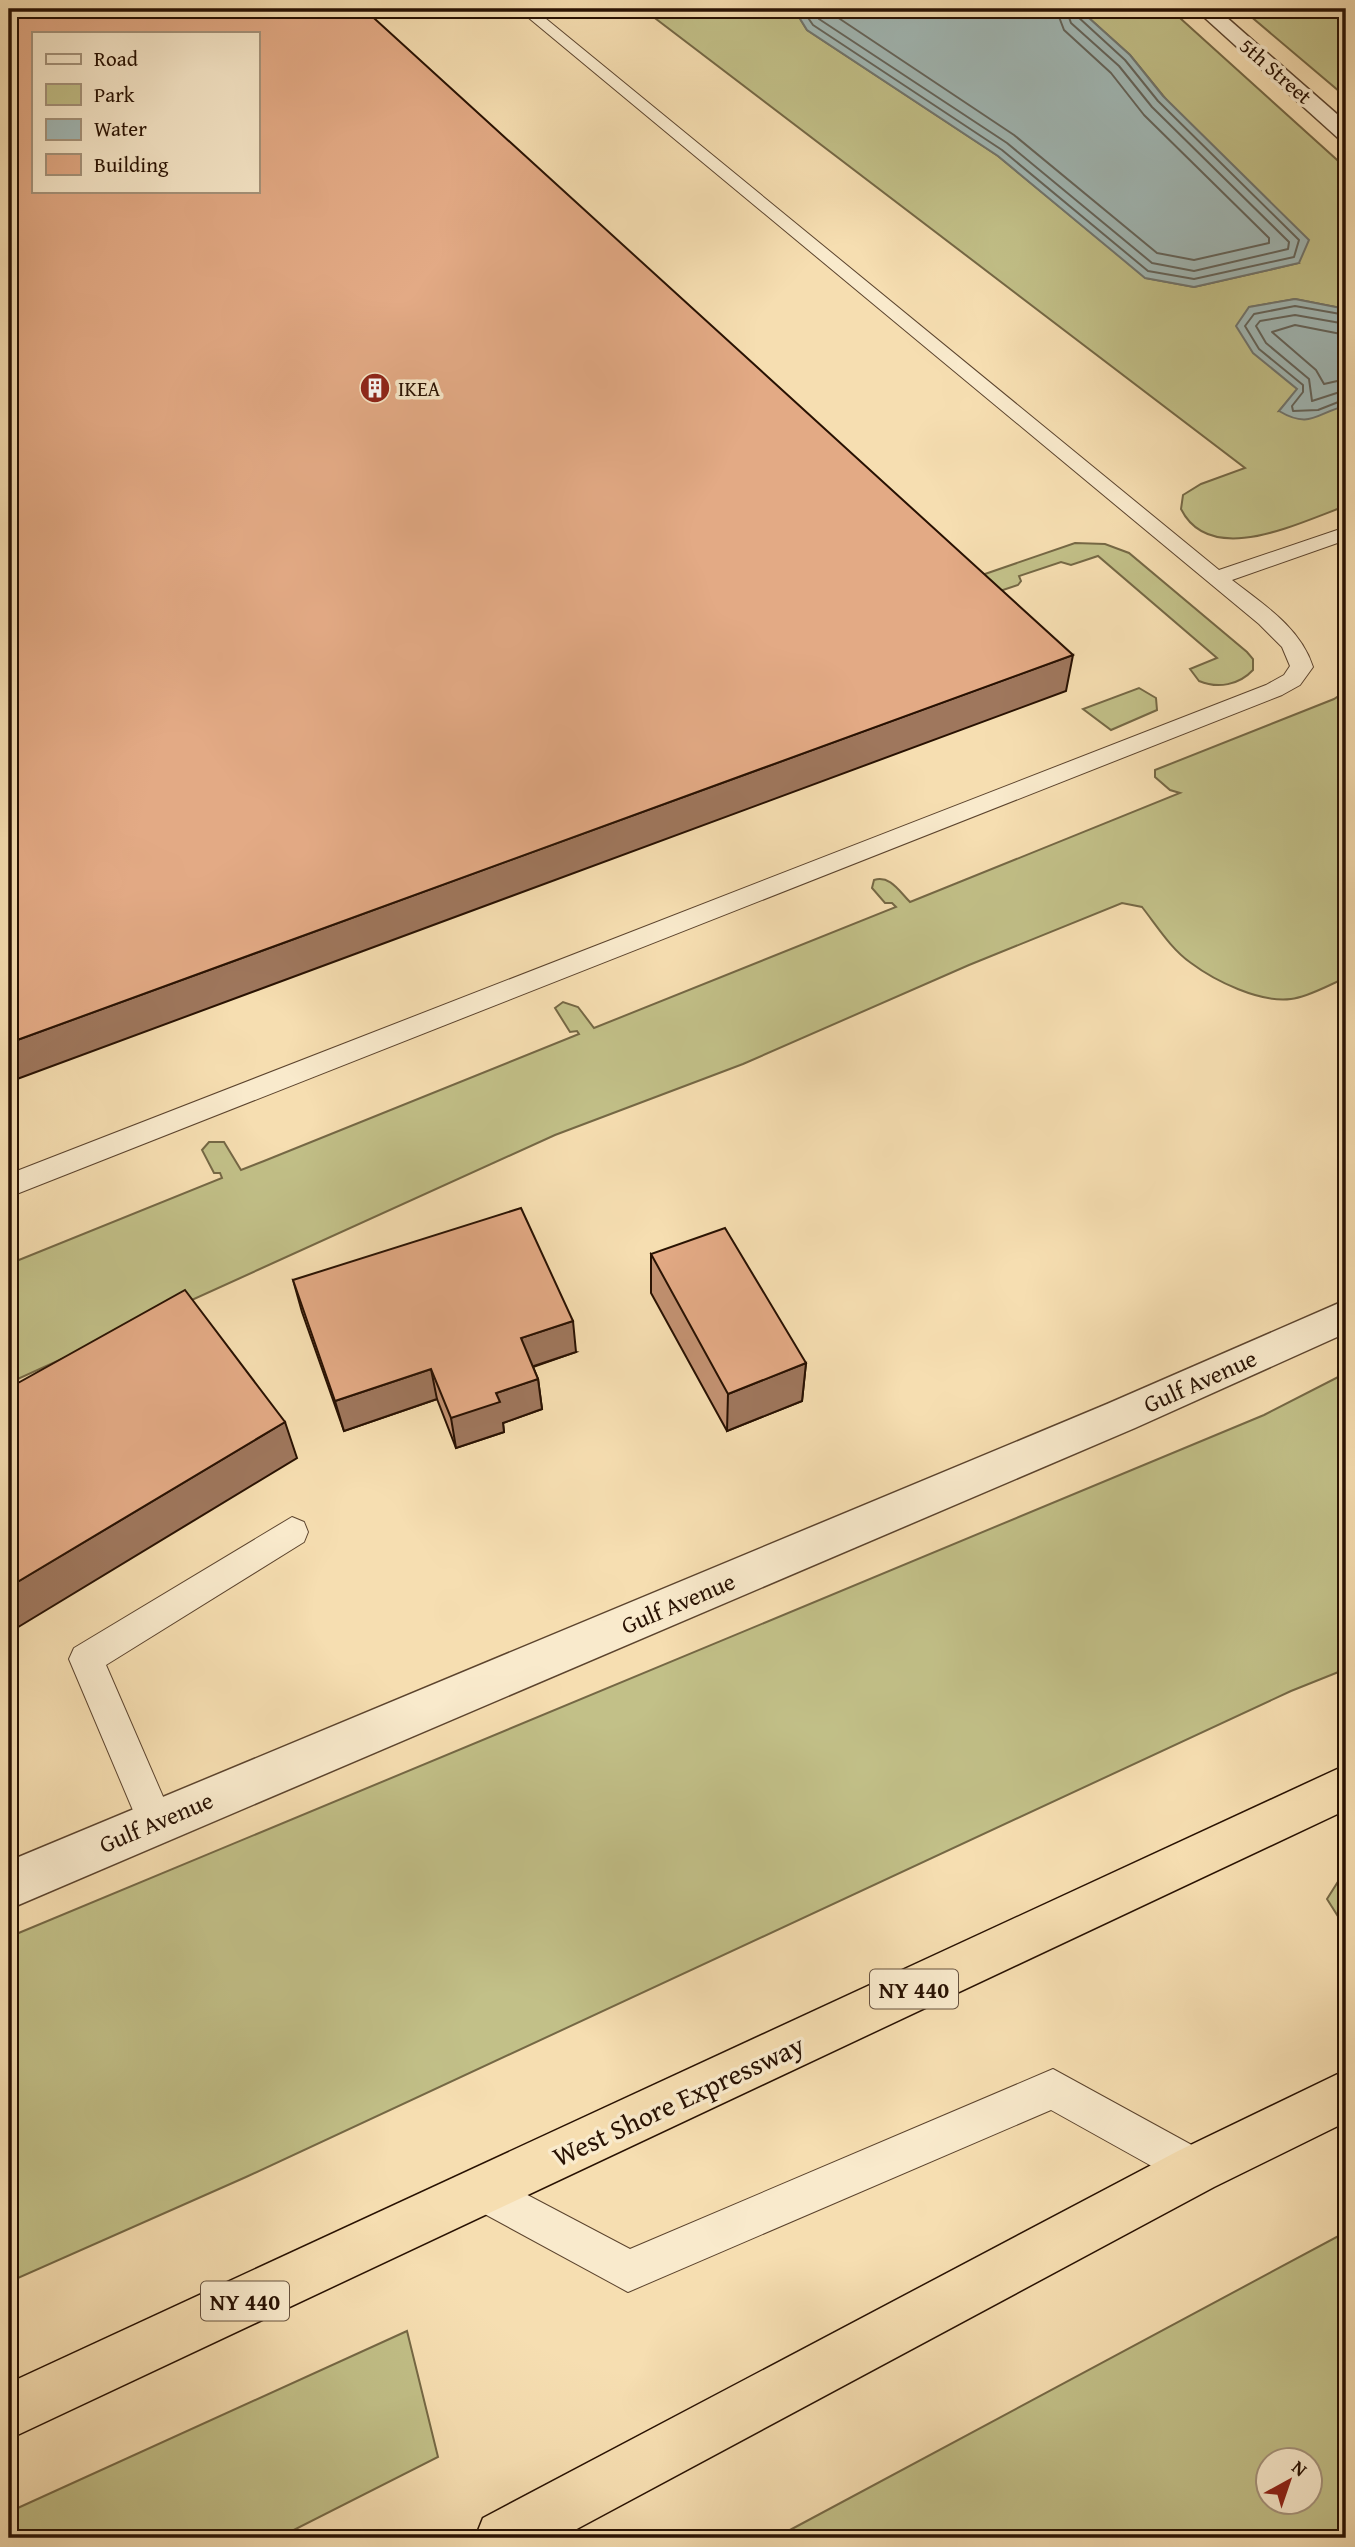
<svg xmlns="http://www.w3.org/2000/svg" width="1355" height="2547" viewBox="0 0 1355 2547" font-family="'Gentium Book Plus',serif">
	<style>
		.green { fill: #c2c088; stroke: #756845; stroke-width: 2; fill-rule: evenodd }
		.water { fill: #a1b9b7; stroke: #71766f; stroke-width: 2 }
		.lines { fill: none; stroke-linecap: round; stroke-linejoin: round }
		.shore { stroke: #64655c; stroke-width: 2 }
		.service-casing { stroke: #5c442e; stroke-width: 2 }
		.minor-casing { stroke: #5c442e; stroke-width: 3 }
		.tertiary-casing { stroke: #5c442e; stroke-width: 3 }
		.motorway-casing { stroke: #281102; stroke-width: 3 }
		.service { fill: #f9eacc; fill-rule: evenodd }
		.minor { fill: #f9eacc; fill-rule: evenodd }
		.tertiary { fill: #f9eacc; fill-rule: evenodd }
		.motorway { fill: #f6deb1; fill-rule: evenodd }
		.wall { fill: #c39272; stroke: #281102; stroke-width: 2 }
		.shaded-wall { fill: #9f775d; stroke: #281102; stroke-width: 2 }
		.building { fill: #e3aa85; stroke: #281102; stroke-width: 2; fill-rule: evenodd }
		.labels { text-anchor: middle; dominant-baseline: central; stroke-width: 7; stroke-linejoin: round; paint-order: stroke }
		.far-street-label { font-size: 21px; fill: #281102; stroke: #f9eacc }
		.far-poi-label { font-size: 21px; fill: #281102; stroke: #f9eacc; text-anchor: start }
		.shield { fill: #f9eacc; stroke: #67523f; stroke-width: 2 }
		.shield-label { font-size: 23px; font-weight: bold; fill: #281102 }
		.street-label { font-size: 24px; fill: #281102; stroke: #f9eacc }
		.near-street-label { font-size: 28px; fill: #281102; stroke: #f9eacc }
	</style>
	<rect width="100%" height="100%" fill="#f6deb1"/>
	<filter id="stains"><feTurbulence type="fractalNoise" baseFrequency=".00286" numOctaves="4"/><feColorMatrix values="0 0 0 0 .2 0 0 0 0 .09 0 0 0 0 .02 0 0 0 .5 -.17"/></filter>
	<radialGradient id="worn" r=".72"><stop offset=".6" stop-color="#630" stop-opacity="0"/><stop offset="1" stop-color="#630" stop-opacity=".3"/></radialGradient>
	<g class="green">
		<path d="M643 9H794L807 30 998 156 1146 278 1194 287 1299 263 1130 55 1079 9H1170L1346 168V309L1295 299 1250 307 1254 353 1298 389 1279 411 1346 406V506C1302 521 1211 569 1181 509L1183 495 1201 484 1245 468Z"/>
		<path d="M1242 9H1346V97Z"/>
		<path d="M1075 543 1105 544 1129 553 1247 652 1253 659V670C1239 685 1218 689 1199 681L1190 669 1217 658 1098 556 1071 565 1061 562 1019 576 1021 581 1018 585 970 601 953 585Z"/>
		<path d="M1139 688 1156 698 1157 710 1111 730 1083 709Z"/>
		<path d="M1346 691V978C1330 984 1309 997 1291 999 1260 1003 1215 981 1191 963 1171 949 1157 926 1142 907L1122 903 969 965 743 1064 555 1135 9 1383V1264L222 1178 220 1173H214L202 1150 209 1142H224L241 1170 264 1161 579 1034 577 1031 570 1032 555 1008 563 1002 578 1007 594 1028 896 907 892 903H885L872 888 874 880C890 875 899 891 910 902L1180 793 1170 790 1155 777V770L1334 699Z"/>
		<path d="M1346 1373V1669L1291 1691 246 2177 9 2282V1937L1264 1415Z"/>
		<path d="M1346 1869V1929L1327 1899Z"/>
		<path d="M1346 2232V2538H775ZM1268 2460H1310V2502H1268Z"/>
		<path d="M407 2331 438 2457 278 2538H9V2512Z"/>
	</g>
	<g class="water">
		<path d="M794 9H1079L1130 55 1163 96 1309 240 1299 263 1194 287 1145 278 998 156 807 30Z"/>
		<path d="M1295 299 1346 309V406C1317 412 1311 430 1279 411L1297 389 1253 353 1236 326 1249 307Z"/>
	</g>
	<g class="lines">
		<g class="shore">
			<path d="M802 9 813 25 1002 150 1148 271 1194 279 1294 257 1299 240 1158 101 1125 60 1077 16 1075 9"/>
			<path d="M813 9 819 19 1007 143 1152 263 1194 271 1288 249 1289 242 1152 107 1119 66 1071 23 1066 9"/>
			<path d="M825 9 1014 135 1157 253 1194 260 1269 243V238L1144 115 1111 73 1064 30 1056 9"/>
			<path d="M1346 315 1295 306 1254 314 1245 326 1259 349 1303 385V392L1292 406 1293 411 1318 410 1346 399"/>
			<path d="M1346 324 1295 315 1260 321 1256 326 1266 343 1309 379 1312 401 1346 390"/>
			<path d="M1346 335 1295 325 1272 332 1316 370 1324 384 1346 379"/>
		</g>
		<g class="service-casing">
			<g id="service">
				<path d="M518 9H534L1219 570 1346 527V540L1232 580C1263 604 1301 628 1313 667L1300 685 1282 695 9 1197V1174L1266 685 1284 675 1290 666 1282 647 1259 624Z"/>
				<path d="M292 1517 304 1522 308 1532 304 1542 106 1665 174 1822 169 1834 156 1840 143 1834 69 1659 74 1648Z"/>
				<path d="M1053 2069 1210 2155 1216 2169 1210 2183 1196 2189 1182 2183 1051 2110 628 2292 468 2205 462 2191 468 2177 482 2171 630 2249Z"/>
			</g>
		</g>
		<g class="minor-casing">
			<path id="minor" d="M1195 9H1217L1346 122V139L1338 138Z"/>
		</g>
		<g class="tertiary-casing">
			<path id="tertiary" d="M1346 1300V1333L1135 1428 9 1909V1861L1107 1404Z"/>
		</g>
		<g class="motorway-casing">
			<g id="motorway">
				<path d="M1346 1765V1810L9 2439V2383Z"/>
				<path d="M1346 2070V2122L1214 2187 560 2538H475L483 2518 1178 2151Z"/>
			</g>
		</g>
		<use href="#service" class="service"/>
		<use href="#minor" class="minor"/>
		<use href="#tertiary" class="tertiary"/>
		<use href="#motorway" class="motorway"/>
	</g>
	<g class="wall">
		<path d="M651 1254 806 1363 802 1401 727 1431 651 1293Z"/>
		<path d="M293 1280 576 1352 533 1367 538 1379 542 1409 503 1423 504 1432 456 1448 437 1399 344 1431 302 1312Z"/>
	</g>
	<g class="shaded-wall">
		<path d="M1073 655 1066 691 9 1082V1043Z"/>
		<path d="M573 1321 576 1352 525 1369 521 1338Z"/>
		<path d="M806 1363 802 1401 727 1431 728 1394Z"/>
		<path d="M431 1369 437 1399 344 1431 335 1401Z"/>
		<path d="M538 1379 542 1409 503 1423 504 1432 456 1448 451 1418 496 1393Z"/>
		<path d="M285 1422 297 1458 15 1629 9 1620V1587Z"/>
	</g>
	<g class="building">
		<path d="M9 9H364L1073 655 9 1043ZM33 33H257V191H33Z"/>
		<path d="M521 1208 573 1321 521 1338 538 1379 496 1393 500 1402 451 1418 431 1369 335 1401 293 1280Z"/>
		<path d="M725 1228 806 1363 728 1394 651 1254Z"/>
		<path d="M185 1290 285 1422 9 1587V1388Z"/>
	</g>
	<defs>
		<g id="building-disc" transform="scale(1.575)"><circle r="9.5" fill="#8f2418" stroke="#f9eacc"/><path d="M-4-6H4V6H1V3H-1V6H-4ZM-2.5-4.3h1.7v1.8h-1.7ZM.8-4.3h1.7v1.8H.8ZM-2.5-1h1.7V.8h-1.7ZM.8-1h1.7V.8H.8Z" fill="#fff"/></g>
	</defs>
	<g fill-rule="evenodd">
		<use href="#building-disc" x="375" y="388"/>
	</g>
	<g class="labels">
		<g class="far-street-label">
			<text transform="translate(1276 71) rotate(41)">5th Street</text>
		</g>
		<g class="far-poi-label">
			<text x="398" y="388">IKEA</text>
		</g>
		<g class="shield">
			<rect x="870" y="1969.5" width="88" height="39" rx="5"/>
			<rect x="201" y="2281.5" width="88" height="39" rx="5"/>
		</g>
		<g class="shield-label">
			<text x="914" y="1989">NY 440</text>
			<text x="245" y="2301">NY 440</text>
		</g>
		<g class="street-label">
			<text transform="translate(1200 1381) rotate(-24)">Gulf Avenue</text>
			<text transform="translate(678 1603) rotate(-23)">Gulf Avenue</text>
			<text transform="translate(156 1822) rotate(-23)">Gulf Avenue</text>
		</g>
		<g class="near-street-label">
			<text transform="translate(678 2100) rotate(-25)">West Shore Expressway</text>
		</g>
	</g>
	<rect width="1355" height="2547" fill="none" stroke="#f6deb1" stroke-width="35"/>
	<rect x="10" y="10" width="1334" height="2526" fill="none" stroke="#281102" stroke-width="3.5"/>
	<rect x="18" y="18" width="1320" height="2512" fill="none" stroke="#281102" stroke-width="2"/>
	<rect x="32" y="32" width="228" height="161" fill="#f9eacc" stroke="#a5937b" stroke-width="2"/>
	<rect x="46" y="54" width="35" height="10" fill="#f9eacc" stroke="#a5937b" stroke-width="2"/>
	<text x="94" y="66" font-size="21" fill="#281102">Road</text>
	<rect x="46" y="84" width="35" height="21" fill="#c2c088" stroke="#a5937b" stroke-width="2"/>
	<text x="94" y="102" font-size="21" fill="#281102">Park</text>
	<rect x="46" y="119" width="35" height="21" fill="#a1b9b7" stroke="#a5937b" stroke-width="2"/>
	<text x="94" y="136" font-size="21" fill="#281102">Water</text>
	<rect x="46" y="154" width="35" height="21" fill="#e3aa85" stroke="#a5937b" stroke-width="2"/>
	<text x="94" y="172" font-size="21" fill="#281102">Building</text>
	<g transform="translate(1289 2481) rotate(40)"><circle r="33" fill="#f9eacc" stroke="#a5937b" stroke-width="2"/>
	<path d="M0-5L12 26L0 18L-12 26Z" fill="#8f2418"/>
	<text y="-10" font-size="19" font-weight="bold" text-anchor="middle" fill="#281102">N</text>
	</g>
	<rect width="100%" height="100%" filter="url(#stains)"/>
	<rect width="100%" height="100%" fill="url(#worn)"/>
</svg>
